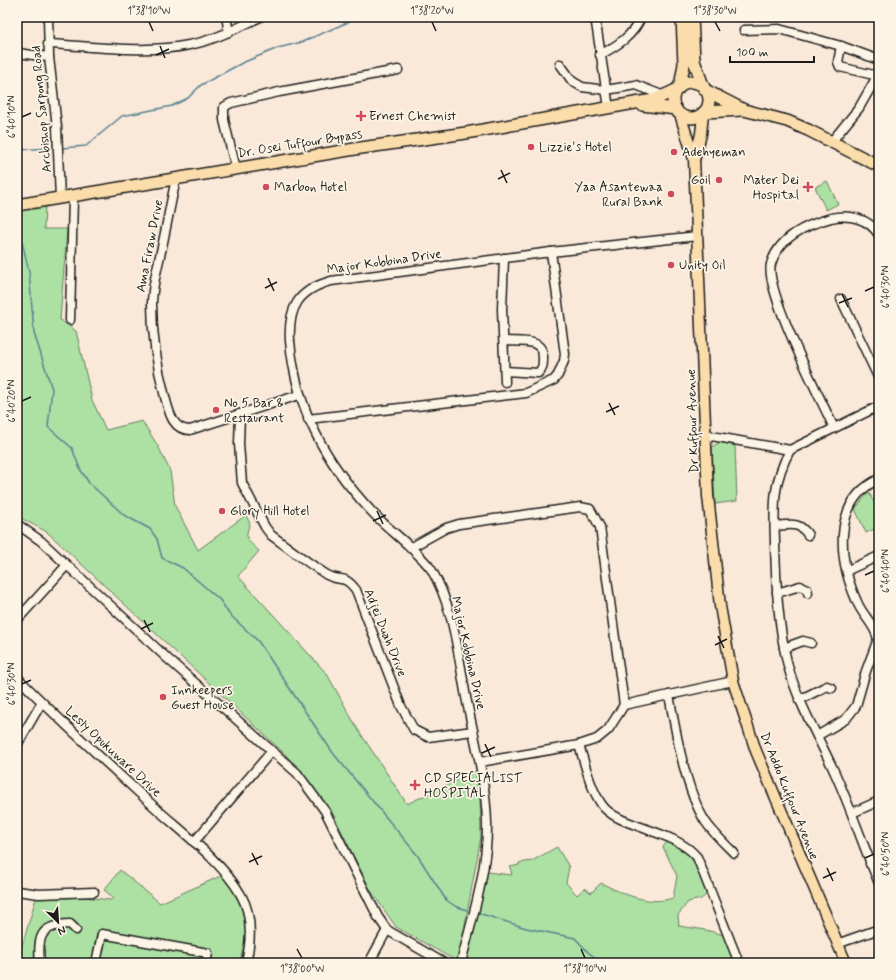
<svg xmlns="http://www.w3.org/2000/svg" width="896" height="980" viewBox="0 0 896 980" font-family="Mynerve,sans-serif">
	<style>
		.green { fill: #ace1a3; stroke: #647e60 }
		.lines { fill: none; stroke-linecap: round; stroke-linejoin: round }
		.stream { stroke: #578291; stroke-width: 1.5 }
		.minor-casing { stroke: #1c1c1c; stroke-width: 11 }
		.major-casing { stroke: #1c1c1c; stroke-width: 13 }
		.highway-casing { stroke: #1c1c1c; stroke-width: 14 }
		.minor { stroke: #fcf5e5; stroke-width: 8 }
		.major { stroke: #faddab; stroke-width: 10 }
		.highway { stroke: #faddab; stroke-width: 11 }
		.ticks { fill: none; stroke: #1c1c1c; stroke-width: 1.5 }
		.poi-dot { fill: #d1495b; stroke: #fcf5e5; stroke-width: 1.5 }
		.labels { text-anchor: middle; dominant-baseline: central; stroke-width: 3.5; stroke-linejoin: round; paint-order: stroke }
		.street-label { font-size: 13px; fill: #1c1c1c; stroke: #fcf5e5 }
		.poi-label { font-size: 13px; fill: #1c1c1c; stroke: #fcf5e5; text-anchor: start }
		.neatline { fill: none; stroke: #1c1c1c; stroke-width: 1.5 }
		.ticks-label { font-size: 10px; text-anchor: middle; fill: #1c1c1c }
	</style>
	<rect width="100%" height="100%" fill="#fae8d9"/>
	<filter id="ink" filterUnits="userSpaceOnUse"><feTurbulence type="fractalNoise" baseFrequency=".025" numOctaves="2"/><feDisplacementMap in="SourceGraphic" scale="8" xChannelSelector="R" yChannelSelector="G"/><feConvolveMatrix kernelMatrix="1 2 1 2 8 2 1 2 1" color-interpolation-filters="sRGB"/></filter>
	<g filter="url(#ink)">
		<g class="green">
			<path d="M827 181 838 204 826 210 815 187Z"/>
			<path d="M45 206 44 229H67L60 320 76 331 92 400 106 430 142 421 158 446 170 471 175 506 198 550 246 515 250 524C243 539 249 541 259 551L238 576 327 674 357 728 407 804 476 771 480 798 481 837 458 962 396 927 371 891 330 808 286 755 47 532 17 516V211Z"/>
			<path d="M720 442 735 446 737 501 715 504 712 447Z"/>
			<path d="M869 492 879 514V527L866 533 855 509Z"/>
			<path d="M667 842C671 843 676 845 679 847 691 853 708 881 706 895L701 899 688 902 678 915 679 926 706 930 724 935 736 963H466L486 872 512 875 510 867 519 865V863L532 861 557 847 569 867 566 883 577 895 585 888 591 893 601 883C623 894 649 906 673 898L677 876 663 847Z"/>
			<path d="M120 870 160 903 223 875 244 908 247 935 239 963H17L36 898 75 896 110 900 114 898 104 890Z"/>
		</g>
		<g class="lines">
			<g class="stream">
				<path d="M62 148 86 146 122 116 172 106 188 98 201 85 242 63 278 48 302 42 360 17"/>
				<path d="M17 150 51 148"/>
				<path d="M17 220 29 272 34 333 52 389 48 427 72 448 80 469 89 483 124 515 150 529 157 539 162 558 183 568 220 600 229 614 258 641 333 753 418 856 446 900 455 906 467 910"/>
				<path d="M478 913 526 928 575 938 588 952 598 960 605 963"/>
			</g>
			<g class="minor-casing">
				<g id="minor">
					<path d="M48 17 49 57 57 127 60 199"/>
					<path d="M226 17 229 32"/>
					<path d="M595 17 609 108"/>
					<path d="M744 30 779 29 841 46 879 60"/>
					<path d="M48 44C92 46 146 54 189 45 213 41 237 28 260 17"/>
					<path d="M841 46 838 62 840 67 878 76"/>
					<path d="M17 53 49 57"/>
					<path d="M600 55C618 45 633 36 641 17"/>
					<path d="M560 64 572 81 582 87 606 90 636 85 659 94"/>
					<path d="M832 141 859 108 879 73"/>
					<path d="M236 169 224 120V107L231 103 279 92 398 70"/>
					<path d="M176 179C171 201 167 224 162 247 158 266 152 285 152 304 152 335 157 367 165 397 169 411 172 430 190 430L299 395"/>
					<path d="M504 258 502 309 505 382"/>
					<path d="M841 299 879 379"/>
					<path d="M70 320 73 197"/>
					<path d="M504 341C520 342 544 337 543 359 543 365 543 368 538 373L505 371"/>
					<path d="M879 406 790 450C772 484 774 506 775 543 776 585 778 626 788 666 798 703 818 736 834 771 851 808 863 846 879 883"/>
					<path d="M240 414 239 444 242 483 265 527 271 535C290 549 308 563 327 575 341 583 343 573 356 590L401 706 414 730 428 737 473 731"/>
					<path d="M308 419 526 393 554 380 558 375 564 361 565 354 551 252"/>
					<path d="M834 428C821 399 764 290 771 264 779 237 806 225 831 218 849 214 869 218 879 235"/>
					<path d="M706 435 790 450"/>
					<path d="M17 524 41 541 168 659 297 773 325 811 378 917 387 930 444 963"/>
					<path d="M775 526C790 525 799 521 808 535"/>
					<path d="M410 548 446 528 459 524 580 507 590 509 600 527 624 705"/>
					<path d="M848 570 879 556"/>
					<path d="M777 593 800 586 807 589 808 593"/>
					<path d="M17 620 67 565"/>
					<path d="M784 648 803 641 811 643"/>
					<path d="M17 677C63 724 111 767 159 811 185 834 224 864 241 895 253 916 251 941 246 963"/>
					<path d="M669 695C676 732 685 789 705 821 713 833 724 843 734 853"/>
					<path d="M799 700 827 686 832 688"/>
					<path d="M817 736 846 719 856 706 866 671 878 639C875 625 864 617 858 604 839 563 830 502 879 479"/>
					<path d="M17 745 42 702"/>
					<path d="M579 745C585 764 590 788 602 805 618 828 674 829 697 857L739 963"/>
					<path d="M480 762 579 745 597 739 608 730 624 705 733 681"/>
					<path d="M852 813 879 801"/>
					<path d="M194 842 271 752"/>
					<path d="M870 864 879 861"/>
					<path d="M17 891 39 894 94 892"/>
					<path d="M837 944 879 929"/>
					<path d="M40 963C37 936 41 925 70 924L76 930"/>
					<path d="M96 963 102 934 208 953 206 963"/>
					<path d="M369 963 387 930"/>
					<path d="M461 963C472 918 488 870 487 823 486 781 474 738 466 697 458 655 454 607 431 569 415 548 391 532 372 512 326 463 296 410 290 341 288 308 298 290 331 281L551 252 697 236"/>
				</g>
			</g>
			<g class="major-casing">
				<g id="major">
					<path d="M680 114 694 159 708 496 720 606 733 681 756 751 846 963"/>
					<path d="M695 157 701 134 703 114"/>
				</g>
			</g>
			<g class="highway-casing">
				<g id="highway">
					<path d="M692 17 694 61 704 88"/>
					<circle cx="691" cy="100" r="18"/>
					<path d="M680 87 684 64 682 17"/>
					<path d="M705 90 744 110 787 121 808 130 879 166"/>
					<path d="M642 105 676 109"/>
					<path d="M704 112 743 110"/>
					<path d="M17 205 361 148 466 133 635 103 654 100 678 89"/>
				</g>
			</g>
			<use href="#minor" class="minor"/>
			<use href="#major" class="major"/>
			<use href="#highway" class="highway"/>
		</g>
	</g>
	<path class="ticks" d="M149 22 153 31M432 22 436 31M715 22 720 31M160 46 165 58M156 55 169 49M22 117 31 113M501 170 507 183M498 179 510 173M268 278 274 291M265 288 277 282M865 291 874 287M842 294 848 307M839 303 852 298M22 401 31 397M609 403 615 415M606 412 619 406M377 511 383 524M373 521 386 515M865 575 874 571M144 620 150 632M141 629 153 623M718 636 724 648M715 645 727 639M22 684 31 680M485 744 491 757M482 753 495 747M252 853 258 865M865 858 874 854M249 862 262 856M827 868 833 881M823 878 836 872M297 949 302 958M581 949 585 958"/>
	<g class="poi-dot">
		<path d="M359 110h4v4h4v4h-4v4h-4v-4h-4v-4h4z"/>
		<circle cx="531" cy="147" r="4"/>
		<circle cx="674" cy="152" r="4"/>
		<circle cx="719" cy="180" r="4"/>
		<circle cx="266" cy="187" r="4"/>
		<path d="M806 181h4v4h4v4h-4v4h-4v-4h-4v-4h4z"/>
		<circle cx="671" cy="194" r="4"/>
		<circle cx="671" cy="265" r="4"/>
		<circle cx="216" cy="410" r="4"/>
		<circle cx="222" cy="511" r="4"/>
		<circle cx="163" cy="697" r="4"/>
		<path d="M413 779h4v4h4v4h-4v4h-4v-4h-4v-4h4z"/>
	</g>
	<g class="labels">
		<g class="street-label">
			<text transform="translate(42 109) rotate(-95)">Arcbishop Sarpong Road</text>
			<text transform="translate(300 144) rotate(-9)">Dr. Osei Tuffour Bypass</text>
			<text transform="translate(150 246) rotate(-79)">Ama Firaw Drive</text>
			<text transform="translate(384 262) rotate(-8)">Major Kobbina Drive</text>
			<text transform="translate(693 421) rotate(-92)">Dr Kuffour Avenue</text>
			<text transform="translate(385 633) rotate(68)">Adjei Duah Drive</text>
			<text transform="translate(468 653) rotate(77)">Major Kobbina Drive</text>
			<text transform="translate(113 752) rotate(43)">Lesly Opukuware Drive</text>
			<text transform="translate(789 796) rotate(68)">Dr Addo Kuffour Avenue</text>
		</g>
		<g class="poi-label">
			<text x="369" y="116">Ernest Chemist</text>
			<text x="539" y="147">Lizzie's Hotel</text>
			<text x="682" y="152">Adehyeman</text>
			<text x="711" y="180" text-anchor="end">Goil</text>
			<text x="799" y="180" text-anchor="end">Mater Dei<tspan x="799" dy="15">Hospital</tspan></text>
			<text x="274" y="187">Marbon Hotel</text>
			<text x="663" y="187" text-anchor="end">Yaa Asantewaa<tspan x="663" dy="15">Rural Bank</tspan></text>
			<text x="679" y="265">Unity Oil</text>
			<text x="224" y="403">No 5 Bar &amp;<tspan x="224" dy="15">Restaurant</tspan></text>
			<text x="230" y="511">Glory Hill Hotel</text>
			<text x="171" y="690">Innkeepers<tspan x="171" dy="15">Guest House</tspan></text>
			<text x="424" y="778">CD SPECIALIST<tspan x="424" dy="15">HOSPITAL</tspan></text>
		</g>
	</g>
	<rect width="896" height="980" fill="none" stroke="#fcf5e5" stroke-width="44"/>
	<g transform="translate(58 922) rotate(155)" stroke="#fcf5e5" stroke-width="3" paint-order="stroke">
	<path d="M0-3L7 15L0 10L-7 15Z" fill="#1c1c1c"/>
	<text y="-6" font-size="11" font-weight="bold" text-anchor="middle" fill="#1c1c1c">N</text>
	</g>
	<path d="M730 56v6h84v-6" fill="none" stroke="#1c1c1c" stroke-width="2"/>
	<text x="736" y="56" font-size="12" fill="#1c1c1c" stroke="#fcf5e5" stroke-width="3" paint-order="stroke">100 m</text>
	<rect x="22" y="22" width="852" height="936" class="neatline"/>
	<g class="ticks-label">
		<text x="149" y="14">1°38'10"W</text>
		<text x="432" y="14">1°38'20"W</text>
		<text x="715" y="14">1°38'30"W</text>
		<text transform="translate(11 117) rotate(-90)" y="4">6°40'10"N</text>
		<text transform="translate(885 287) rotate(-90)" y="4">6°40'30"N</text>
		<text transform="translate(11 401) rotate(-90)" y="4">6°40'20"N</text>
		<text transform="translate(885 571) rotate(-90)" y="4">6°40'40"N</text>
		<text transform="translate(11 684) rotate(-90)" y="4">6°40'30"N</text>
		<text transform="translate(885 854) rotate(-90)" y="4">6°40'50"N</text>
		<text x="302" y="972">1°38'00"W</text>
		<text x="585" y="972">1°38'10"W</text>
	</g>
</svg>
